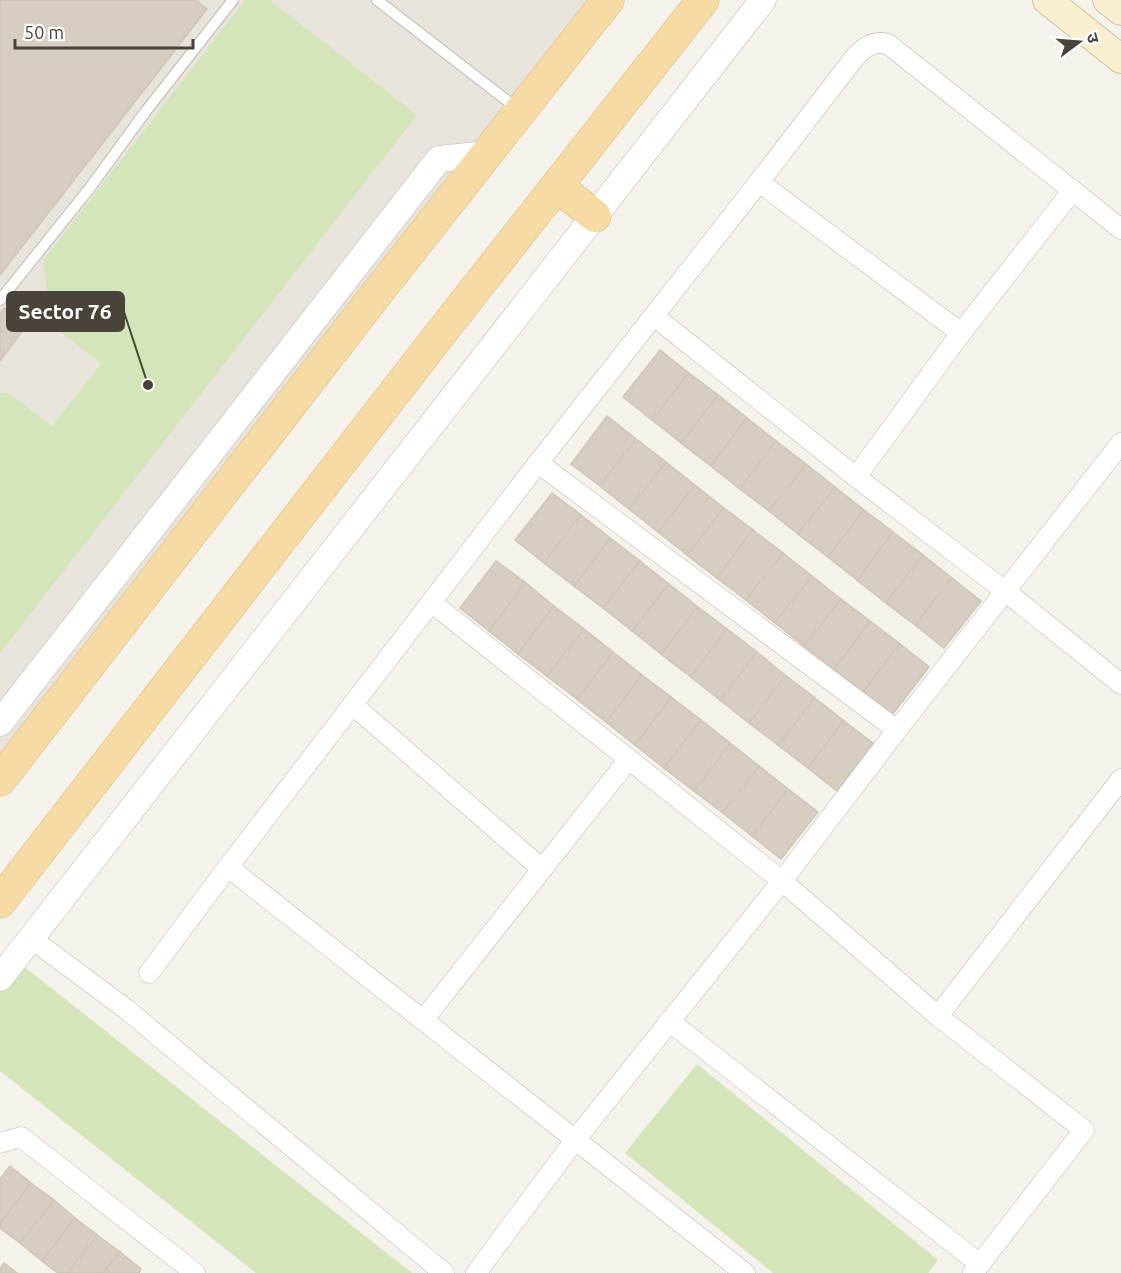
<svg xmlns="http://www.w3.org/2000/svg" width="1121" height="1273" viewBox="0 0 1121 1273" font-family="Ubuntu,'Noto Sans Devanagari',sans-serif">
	<style>
		.residential { fill: #e8e4db }
		.green { fill: #d3e5b9 }
		.building { fill: #d6cec3; stroke: #d0c5b6; stroke-width: 1.5 }
		.lines { fill: none; stroke-linecap: round; stroke-linejoin: round }
		.service-casing { stroke: #c0b9af; stroke-width: 12 }
		.minor-casing { stroke: #c0b9af; stroke-width: 21 }
		.tertiary-casing { stroke: #c0b9af; stroke-width: 27 }
		.secondary-casing { stroke: #d0c2a0; stroke-width: 30 }
		.primary-casing { stroke: #dbb975; stroke-width: 33 }
		.service { stroke: #fff; stroke-width: 10 }
		.minor { stroke: #fff; stroke-width: 20 }
		.tertiary { stroke: #fff; stroke-width: 26 }
		.secondary { stroke: #faefd1; stroke-width: 28 }
		.primary { stroke: #f6dca4; stroke-width: 32 }
		.leader { fill: none; stroke: #49433a; stroke-width: 2 }
		.callout-dot { fill: #49433a; stroke: #fff; stroke-width: 2 }
		.callout { fill: #49433a; stroke: #49433a; stroke-width: 2 }
		.callout-label { font-size: 21px; text-anchor: middle; font-weight: bold; fill: #fff }
	</style>
	<rect width="100%" height="100%" fill="#f5f2ec"/>
	<path class="residential" d="M0 0H593L0 771Z"/>
	<g class="green">
		<path d="M245 0H270L417 115 0 653V393H9L52 426 101 364 52 325 43 261Z"/>
		<path d="M12 957 412 1273H256L0 1071V972Z"/>
		<path d="M697 1064 938 1260 928 1273H773L625 1153Z"/>
	</g>
	<g class="building">
		<path d="M0 0H196L207 9 0 275Z"/>
		<path d="M4 308 27 325 0 361V314Z"/>
		<path d="M660 350 689 373 652 420 623 397Z"/>
		<path d="M689 373 718 395 681 443 652 420Z"/>
		<path d="M718 395 747 418 711 466 681 443Z"/>
		<path d="M607 416 636 439 600 486 571 464Z"/>
		<path d="M747 418 776 441 740 489 711 466Z"/>
		<path d="M636 439 666 462 629 509 600 486Z"/>
		<path d="M776 441 806 464 769 511 740 489Z"/>
		<path d="M666 462 695 485 658 532 629 509Z"/>
		<path d="M806 464 835 487 798 534 769 511Z"/>
		<path d="M695 485 724 508 687 555 658 532Z"/>
		<path d="M835 487 864 510 828 557 798 534Z"/>
		<path d="M552 493 581 515 544 563 515 540Z"/>
		<path d="M724 508 753 530 717 578 687 555Z"/>
		<path d="M864 510 893 532 857 580 828 557Z"/>
		<path d="M581 515 610 538 574 586 544 563Z"/>
		<path d="M753 530 783 553 746 600 717 578Z"/>
		<path d="M893 532 923 555 886 603 857 580Z"/>
		<path d="M610 538 640 561 603 608 574 586Z"/>
		<path d="M783 553 812 576 775 623 746 600Z"/>
		<path d="M923 555 952 578 915 625 886 603Z"/>
		<path d="M496 561 526 583 489 631 460 608Z"/>
		<path d="M640 561 669 584 632 631 603 608Z"/>
		<path d="M812 576 841 599 804 646 775 623Z"/>
		<path d="M952 578 981 601 944 648 915 625Z"/>
		<path d="M526 583 554 606 518 654 489 631Z"/>
		<path d="M669 584 698 607 661 654 632 631Z"/>
		<path d="M841 599 870 621 834 669 804 646Z"/>
		<path d="M554 606 584 629 547 676 518 654Z"/>
		<path d="M698 607 727 629 691 677 661 654Z"/>
		<path d="M870 621 900 644 863 692 834 669Z"/>
		<path d="M584 629 613 652 577 699 547 676Z"/>
		<path d="M727 629 757 652 720 700 691 677Z"/>
		<path d="M900 644 929 667 892 715 863 692Z"/>
		<path d="M613 652 642 675 606 722 577 699Z"/>
		<path d="M757 652 785 675 749 723 720 700Z"/>
		<path d="M642 675 671 697 635 745 606 722Z"/>
		<path d="M785 675 815 698 778 745 749 723Z"/>
		<path d="M671 697 701 720 664 768 635 745Z"/>
		<path d="M815 698 844 721 808 768 778 745Z"/>
		<path d="M701 720 730 743 694 791 664 768Z"/>
		<path d="M844 721 874 744 837 791 808 768Z"/>
		<path d="M730 743 759 766 723 813 694 791Z"/>
		<path d="M759 766 788 789 752 836 723 813Z"/>
		<path d="M788 789 818 812 781 859 752 836Z"/>
		<path d="M10 1166 31 1183 0 1224V1179Z"/>
		<path d="M31 1183 54 1200 20 1243 0 1228V1224Z"/>
		<path d="M54 1200 75 1218 42 1261 20 1243Z"/>
		<path d="M75 1218 97 1235 68 1273H58L42 1261Z"/>
		<path d="M97 1235 120 1252 103 1273H68Z"/>
		<path d="M120 1252 141 1269 139 1273H103Z"/>
		<path d="M4 1263 17 1273H0V1269Z"/>
	</g>
	<g class="lines">
		<g class="service-casing">
			<g id="service">
				<path d="M377 0 518 109"/>
				<path d="M0 300 89 189 146 111 233 0"/>
			</g>
		</g>
		<g class="minor-casing">
			<g id="minor">
				<path d="M759 182 961 333"/>
				<path d="M654 316 856 477 1005 591 1121 684"/>
				<path d="M538 463 897 730"/>
				<path d="M856 477 961 333 1073 190"/>
				<path d="M431 602 782 881 938 1016 1084 1130 973 1273"/>
				<path d="M353 705 542 869"/>
				<path d="M228 867 745 1273"/>
				<path d="M32 936 40 945 126 1009 444 1273"/>
				<path d="M149 973 228 867 538 463 759 182 855 57C865 47 873 40 888 44L1121 229"/>
				<path d="M938 1016 1121 779"/>
				<path d="M424 1019 629 759"/>
				<path d="M669 1021 980 1264"/>
				<path d="M0 1143 21 1137 195 1273"/>
				<path d="M476 1273 575 1140 782 881 897 730 1121 443"/>
			</g>
		</g>
		<g class="tertiary-casing">
			<g id="tertiary">
				<path d="M0 723 439 159 487 154"/>
				<path d="M0 978 763 0"/>
			</g>
		</g>
		<g class="secondary-casing">
			<g id="secondary">
				<path d="M1047 0 1121 59"/>
				<path d="M1107 0 1121 11"/>
			</g>
		</g>
		<g class="primary-casing">
			<g id="primary">
				<path d="M557 186 595 216"/>
				<path d="M0 780 374 297 608 0"/>
				<path d="M0 902 433 343 703 0"/>
			</g>
		</g>
		<use href="#service" class="service"/>
		<use href="#minor" class="minor"/>
		<use href="#tertiary" class="tertiary"/>
		<use href="#secondary" class="secondary"/>
		<use href="#primary" class="primary"/>
	</g>
	<path class="leader" d="M148 385L124 312"/>
	<circle class="callout-dot" cx="148" cy="385" r="6"/>
	<rect class="callout" x="7" y="292" width="117" height="39" rx="6"/>
	<g class="callout-label">
		<text x="65" y="319">Sector 76</text>
	</g>
	<g transform="translate(1079 42) rotate(74)" stroke="#ffffff" stroke-width="4.5" paint-order="stroke">
	<path d="M0-4.5L10 22L0 15L-10 22Z" fill="#49433a"/>
	<text y="-9" font-size="16" font-weight="bold" text-anchor="middle" fill="#49433a">उ</text>
	</g>
	<path d="M15 39v9h178v-9" fill="none" stroke="#49433a" stroke-width="3"/>
	<text x="24" y="39" font-size="18" fill="#49433a" stroke="#ffffff" stroke-width="4.5" paint-order="stroke">50 m</text>
</svg>
